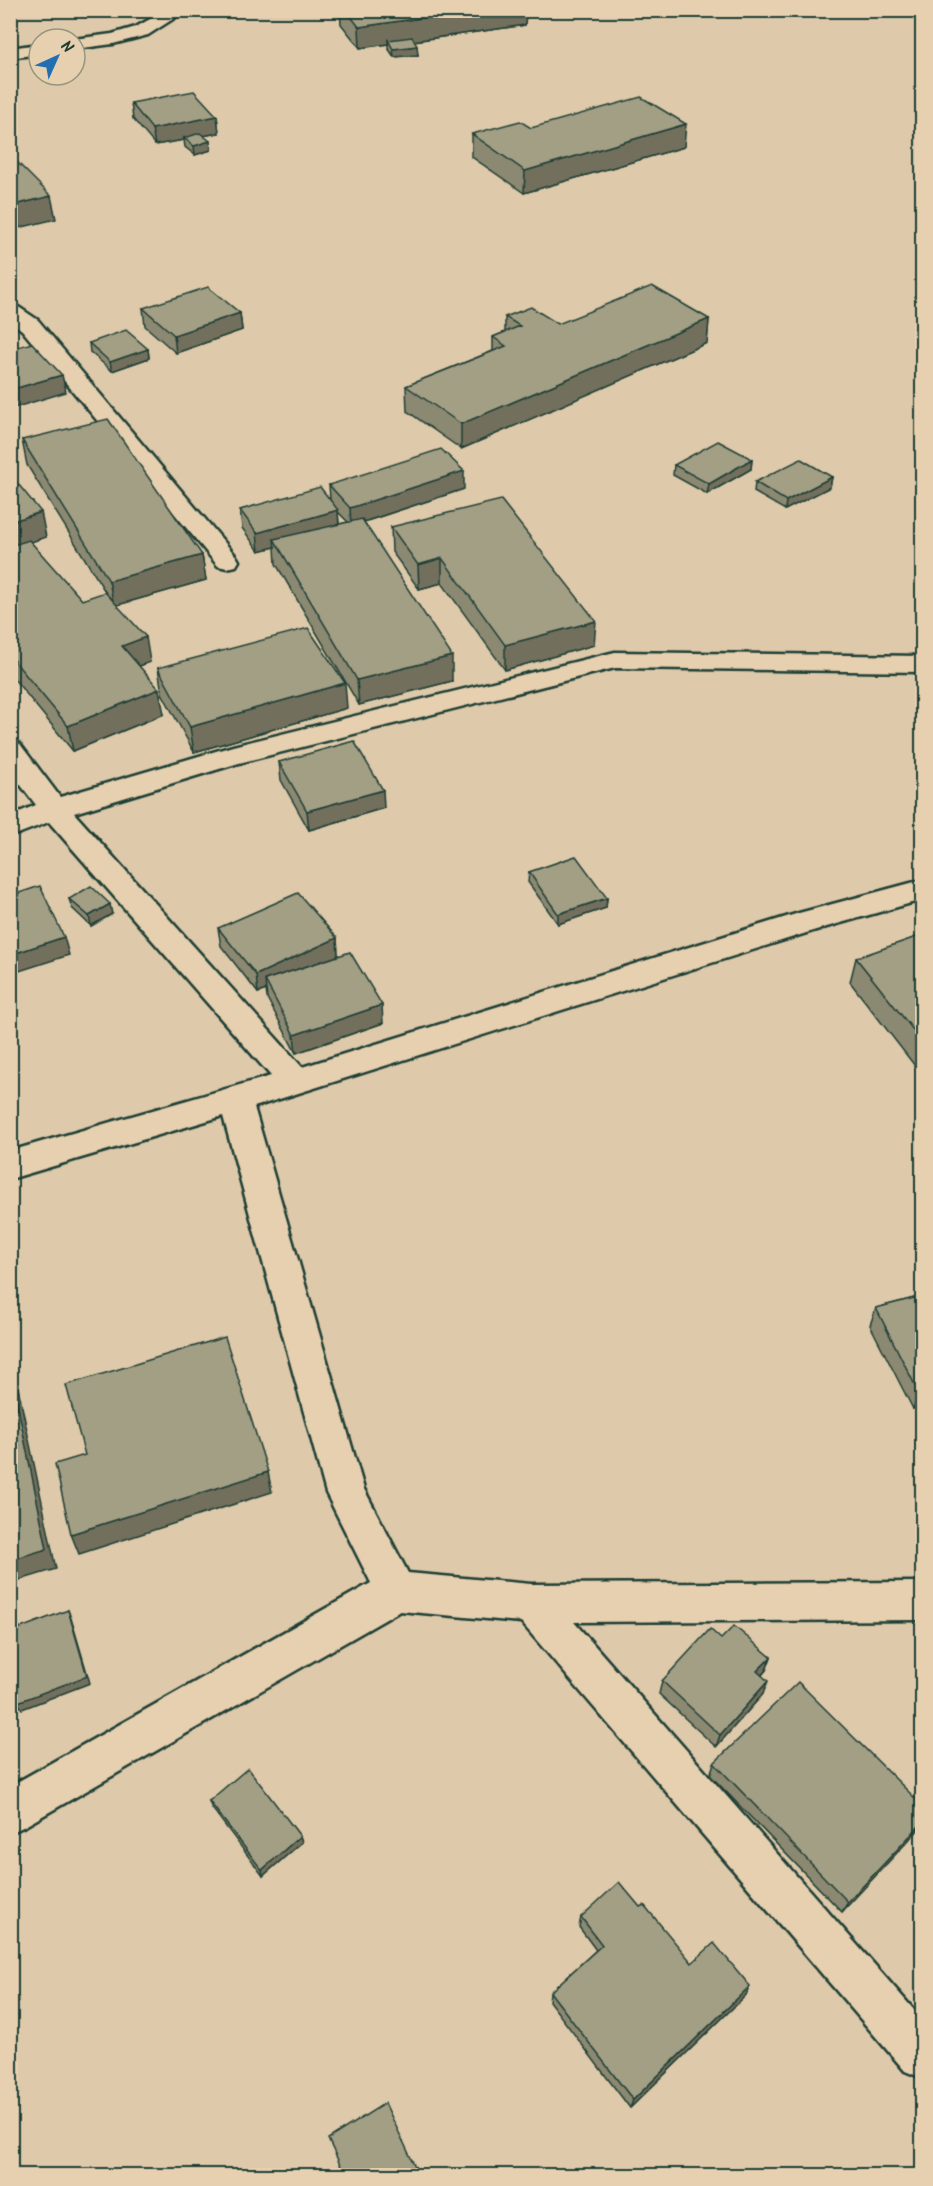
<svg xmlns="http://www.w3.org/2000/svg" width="933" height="2186" viewBox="0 0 933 2186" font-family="Kalam,sans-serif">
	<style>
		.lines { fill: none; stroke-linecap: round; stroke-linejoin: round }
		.minor-casing { stroke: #1f3d34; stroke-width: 5 }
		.minor { fill: #e6d0af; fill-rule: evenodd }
		.wall { fill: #8c8972; stroke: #1f3d34; stroke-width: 1.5; fill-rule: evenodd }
		.shaded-wall { fill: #726f5d; stroke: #1f3d34; stroke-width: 1.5 }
		.building { fill: #a39f85; stroke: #1f3d34; stroke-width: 1.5 }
	</style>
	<rect width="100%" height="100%" fill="#decaaa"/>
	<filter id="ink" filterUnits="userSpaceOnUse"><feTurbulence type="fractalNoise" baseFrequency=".0167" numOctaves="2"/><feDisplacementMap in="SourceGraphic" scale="12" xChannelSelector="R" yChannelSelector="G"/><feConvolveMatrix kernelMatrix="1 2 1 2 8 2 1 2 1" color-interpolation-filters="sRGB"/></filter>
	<g filter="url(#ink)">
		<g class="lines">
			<g class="minor-casing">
				<g id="minor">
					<path d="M166 10H187L148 35 113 44 75 49 74 39 112 34 136 27Z"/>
					<path d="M39 44V54L10 58V48Z"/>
					<path d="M10 304 17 306 38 320 236 556 239 561 236 566 227 568 218 566 22 330 10 321Z"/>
					<path d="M615 652 922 656V672L615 668 239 763 74 813 302 1067 799 913 922 880V900L816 930 254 1107 364 1489 408 1573 531 1584 922 1582V1620L574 1622 922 2019V2078L905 2071 521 1622 400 1611 25 1826 10 1833V1786L371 1583 326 1493 223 1116 10 1179V1151L271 1076 49 822 10 837V816L36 805 10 771V741L20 744 60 797 233 746Z"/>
				</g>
			</g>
			<use href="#minor" class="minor"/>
		</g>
		<g class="wall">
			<path d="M340 10H526L525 25 414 41 418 55 394 57 388 48V44L360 48 341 24Z"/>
			<path d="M131 103 217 116 219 133 203 136 211 150 195 155 185 147 184 140 155 145 133 119Z"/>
			<path d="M531 128 684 147 524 193 472 157V134Z"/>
			<path d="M143 308 240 313 242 330 176 353 145 326Z"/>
			<path d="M505 317 558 324 709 319 707 343 461 449 407 411 406 386 493 351V337L505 332Z"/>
			<path d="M89 343 148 349 149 358 112 371 90 352Z"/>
			<path d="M22 440 202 555 206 580 117 605 150 662 139 666 164 714 73 751 10 674V474L46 537 30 542 82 600 106 593 27 465Z"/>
			<path d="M752 459 751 469 707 494 673 475 674 465Z"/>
			<path d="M832 477 830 487 785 510 754 492 755 482Z"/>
			<path d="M329 485 464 489 364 522 452 681 359 705 276 564 275 547 259 551 242 528 240 510 330 499ZM338 512 348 522 339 524Z"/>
			<path d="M391 527 594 645 505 670 442 583 419 589 392 552Z"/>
			<path d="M158 668 347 708 194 752 162 693Z"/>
			<path d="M279 762 384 808 309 830 281 780Z"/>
			<path d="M529 872 607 898 606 908 558 924 528 882Z"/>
			<path d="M69 899 112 914 91 926 72 908Z"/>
			<path d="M218 928 337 938 338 956 383 1023 296 1053 267 998 266 990 258 993 221 946Z"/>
			<path d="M922 935V1075L850 982 856 958Z"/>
			<path d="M922 1296V1407L913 1409 870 1325 876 1308Z"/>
			<path d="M721 1639 771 1657 766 1670 762 1675 763 1694 716 1747 659 1694 662 1681Z"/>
			<path d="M714 1763 922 1805 842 1912 710 1775Z"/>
			<path d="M209 1801 300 1836 302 1842 263 1876 211 1807Z"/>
			<path d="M640 1907 692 1963 746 1995 630 2108 549 2001 550 1992 596 1950 579 1927 581 1917Z"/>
		</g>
		<g class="shaded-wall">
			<path d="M476 10H526L525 25 391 44 388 40V44L360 48 359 27Z"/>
			<path d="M417 46 418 55 394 57 393 49Z"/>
			<path d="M217 116 219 133 185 139 184 138V140L155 145 152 129Z"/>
			<path d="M686 124 684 147 524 193 525 171Z"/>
			<path d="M210 141 211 150 195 155 194 146Z"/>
			<path d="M51 196 56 219 10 230V206Z"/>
			<path d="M240 313 242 330 176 353 174 335Z"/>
			<path d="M709 319 707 343 461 449V424Z"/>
			<path d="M148 349 149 358 112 371 110 362Z"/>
			<path d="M62 375 66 392 10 409V390Z"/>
			<path d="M752 459 751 469 707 494 709 484Z"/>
			<path d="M464 471V489L351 526 350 508Z"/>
			<path d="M832 477 830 487 785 510 786 501Z"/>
			<path d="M338 510 339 528 274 539 275 547 259 551 257 533Z"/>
			<path d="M41 512 46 537 10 549V522Z"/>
			<path d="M202 555 206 580 114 606 109 581Z"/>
			<path d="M442 558V583L419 589 418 565Z"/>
			<path d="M596 621 594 645 505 670V645Z"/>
			<path d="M146 637 150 662 126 671 122 646Z"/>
			<path d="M452 656V681L359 705 357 680Z"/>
			<path d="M345 683 347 708 194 752 190 727Z"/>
			<path d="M159 689 164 714 73 751 68 726Z"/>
			<path d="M383 790 384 808 309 830 307 811Z"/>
			<path d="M607 898 606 908 558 924V914Z"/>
			<path d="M110 904 112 914 91 926 89 916Z"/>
			<path d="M64 937 69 955 10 974V955Z"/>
			<path d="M337 938 338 956 265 980 266 990 258 993 256 975Z"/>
			<path d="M382 1005 383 1023 296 1053 294 1035Z"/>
			<path d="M10 1349 56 1569 10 1583Z"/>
			<path d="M922 1392V1407L913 1409 919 1393Z"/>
			<path d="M268 1472 272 1492 79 1554 71 1534Z"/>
			<path d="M68 1610 71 1618 90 1683 22 1709 18 1702Z"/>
			<path d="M771 1657 766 1670 753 1685 757 1671Z"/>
			<path d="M768 1681 763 1694 716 1747 720 1735Z"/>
			<path d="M922 1823V1826L842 1912 848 1902Z"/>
			<path d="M300 1836 302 1842 263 1876 262 1870Z"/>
			<path d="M750 1986 746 1995 630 2108 633 2100Z"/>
		</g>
		<g class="building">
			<path d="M346 10H476L359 27Z"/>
			<path d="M412 37 417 46 393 49 388 40Z"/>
			<path d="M194 91 217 116 152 129 131 103Z"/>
			<path d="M641 97 686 124 525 171 472 134 520 121 531 128Z"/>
			<path d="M200 133 210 141 194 146 184 138Z"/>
			<path d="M10 155 51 196 10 206Z"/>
			<path d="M652 286 709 319 461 424 406 386 506 346 493 337 520 326 505 317 531 307 558 324Z"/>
			<path d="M208 287 240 313 174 335 143 308Z"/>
			<path d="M126 330 148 349 110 362 89 343Z"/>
			<path d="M32 343 62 375 10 390V349Z"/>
			<path d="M108 419 202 555 109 581 22 440Z"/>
			<path d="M718 441 752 459 709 484 674 465Z"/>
			<path d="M441 449 464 471 350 508 329 485Z"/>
			<path d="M801 459 832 477 786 501 755 482Z"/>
			<path d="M10 474 41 512 10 522Z"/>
			<path d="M320 487 338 510 257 533 240 510Z"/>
			<path d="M501 500 596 621 505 645 442 558 418 565 391 527Z"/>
			<path d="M362 519 452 656 357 680 274 539Z"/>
			<path d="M29 540 82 600 105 592 146 637 122 646 159 689 68 726 10 656V546Z"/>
			<path d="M308 628 345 683 190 727 158 668Z"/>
			<path d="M354 741 383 790 307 811 279 762Z"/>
			<path d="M576 856 607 898 558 914 529 872Z"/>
			<path d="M40 886 64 937 10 955V896Z"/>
			<path d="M91 886 110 904 89 916 69 899Z"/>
			<path d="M298 893 337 938 256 975 218 928Z"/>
			<path d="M922 935V1041L856 958Z"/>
			<path d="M350 952 382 1005 294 1035 265 980Z"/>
			<path d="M922 1296V1392L919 1393 876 1308Z"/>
			<path d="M225 1337 268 1472 71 1534 55 1464 85 1455 66 1385Z"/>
			<path d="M10 1369 47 1549 10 1560Z"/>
			<path d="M68 1610 87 1676 18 1702 10 1675V1632Z"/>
			<path d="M734 1626 771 1657 757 1671 768 1681 720 1735 662 1681 710 1629 721 1639Z"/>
			<path d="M798 1682 922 1805V1823L848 1902 714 1763Z"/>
			<path d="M248 1768 300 1836 262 1870 209 1801Z"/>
			<path d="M619 1882 640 1907 644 1905 692 1963 714 1943 750 1986 633 2100 550 1992 602 1945 581 1917Z"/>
			<path d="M385 2103 419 2175H345L328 2139Z"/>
		</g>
	</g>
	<rect width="933" height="2186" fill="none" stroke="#e6d0af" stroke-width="36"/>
	<rect x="18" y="18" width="897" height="2150" fill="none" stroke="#1f3d34" stroke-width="2" filter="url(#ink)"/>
	<g transform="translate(57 57) rotate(45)"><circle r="28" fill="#e6d0af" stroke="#96957e" stroke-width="1.5"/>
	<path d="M0-4.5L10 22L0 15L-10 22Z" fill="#1f6fb2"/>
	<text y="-9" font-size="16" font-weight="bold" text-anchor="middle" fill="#1f3d34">N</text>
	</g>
</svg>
